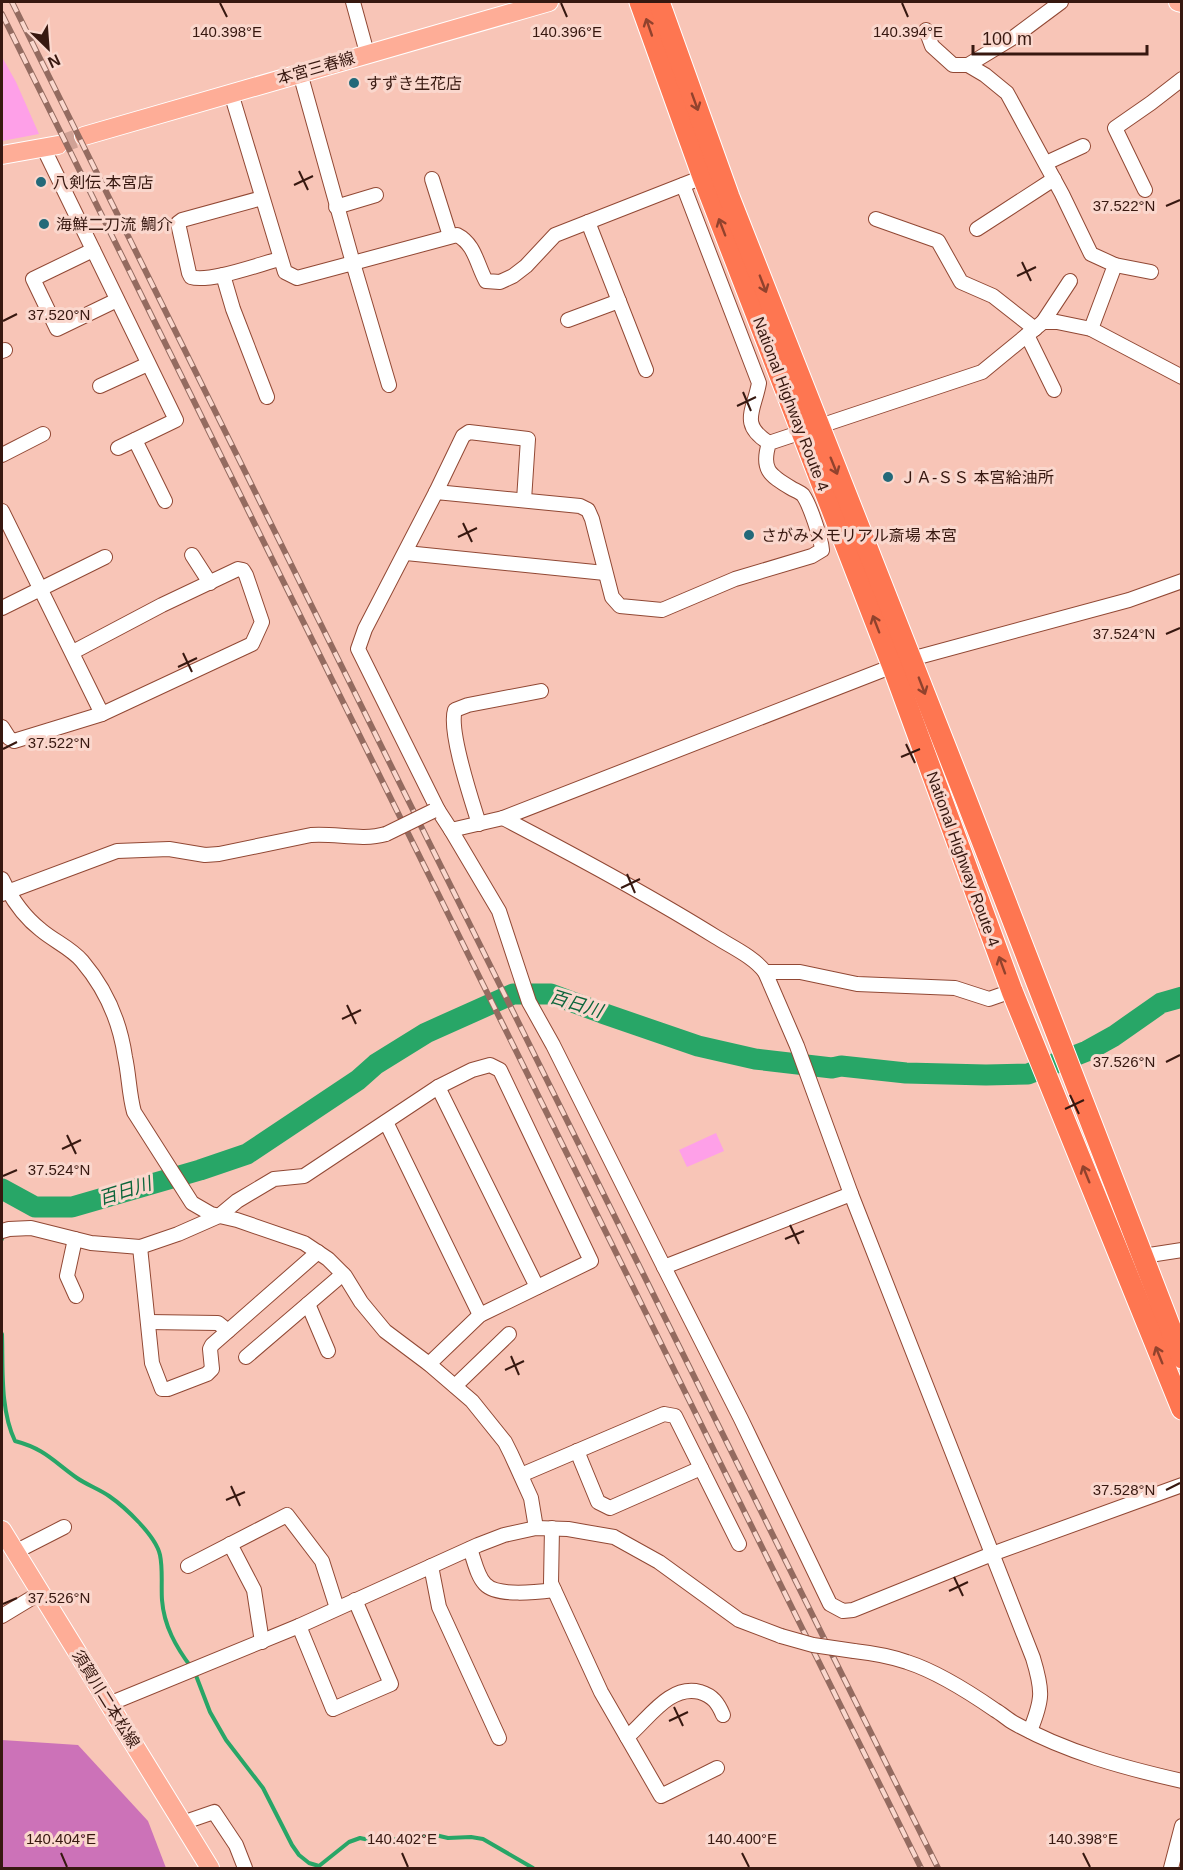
<svg xmlns="http://www.w3.org/2000/svg" width="1183" height="1870" viewBox="0 0 1183 1870" font-family="Helvetica,'Noto Sans JP',sans-serif">
	<style>
		.green { fill: #fea0e8 }
		.forest { fill: #cc72b8 }
		.lines { fill: none; stroke-linecap: round; stroke-linejoin: round }
		.stream { stroke: #28a667; stroke-width: 4 }
		.river { stroke: #28a667; stroke-width: 21 }
		.major-tunnel { stroke: #d1a296; stroke-width: 18; stroke-dasharray: 18 9; stroke-linecap: butt }
		.minor-casing { stroke: #914834; stroke-width: 16 }
		.major-casing { stroke: #fff; stroke-width: 20 }
		.highway-casing { stroke: #fff; stroke-width: 23 }
		.minor { stroke: #fff; stroke-width: 14 }
		.major { stroke: #fead97; stroke-width: 18 }
		.highway { stroke: #fe7651; stroke-width: 21 }
		.rail-casing { stroke: #946b60; stroke-width: 6 }
		.rail { stroke: #fad7cd; stroke-width: 4; stroke-dasharray: 11; stroke-linecap: butt }
		.minor-bridge-casing { stroke: #914834; stroke-width: 16; stroke-linecap: butt }
		.minor-bridge { stroke: #fff; stroke-width: 14 }
		.oneway { stroke: #91422d }
		.ticks { fill: none; stroke: #371810; stroke-width: 2 }
		.poi-dot { fill: #236979; stroke: #fad7cd; stroke-width: 2 }
		.labels { text-anchor: middle; dominant-baseline: central; stroke-width: 6; stroke-linejoin: round; paint-order: stroke }
		.street-label { font-size: 16px; fill: #371810; stroke: #fad7cd }
		.poi-label { font-size: 16px; fill: #371810; stroke: #fad7cd; text-anchor: start }
		.water-label { font-size: 18px; font-style: italic; fill: #0c653b; stroke: #fad7cd }
		.ticks-label { font-size: 15px; text-anchor: middle; fill: #371810; stroke: #fad7cd; stroke-width: 6; stroke-linejoin: round; paint-order: stroke }
	</style>
	<rect width="100%" height="100%" fill="#f8c5b7"/>
	<g class="green">
		<path d="M2 57 16 82 39 134 2 141Z"/>
		<path d="M716 1133 724 1151 687 1167 679 1150Z"/>
	</g>
	<path class="forest" d="M2 1740 78 1745 148 1821 166 1868H2Z"/>
	<g class="lines">
		<g class="stream">
			<path d="M2 1238V1239"/>
			<path d="M2 1334C3 1368 0 1410 15 1441 45 1449 53 1461 77 1478 87 1485 99 1489 109 1496 125 1507 156 1536 160 1555 163 1569 161 1585 162 1600 164 1626 176 1647 191 1667"/>
			<path d="M195 1673 210 1712 226 1740 263 1788 292 1845 299 1855 309 1863 319 1866 349 1842 360 1838 383 1843 410 1835 431 1834 448 1838 471 1837 483 1839 533 1868"/>
		</g>
		<path class="river" d="M2 1189 35 1207H72L200 1170 247 1154 358 1080 376 1064 426 1033 513 994H551L602 1013 698 1046 755 1059 832 1068 841 1066 906 1073 986 1075 1028 1074 1087 1051 1114 1036 1161 1003 1182 997"/>
		<path class="major-tunnel" d="M58 145 84 136"/>
		<g class="minor-casing">
			<g id="minor">
				<path d="M353 2 367 53"/>
				<path d="M1061 2 1014 37 968 65 985 75 1007 93 1062 194 1091 254 1115 265 1091 329"/>
				<path d="M926 30 932 46 953 65H968"/>
				<path d="M300 73 353 263 457 235C475 244 477 265 486 281L500 282 513 276 526 266 555 235 703 177"/>
				<path d="M231 93 285 272 297 278 353 263 389 385"/>
				<path d="M43 147 176 420 118 448"/>
				<path d="M1046 163 1083 146"/>
				<path d="M432 179 450 236"/>
				<path d="M683 185 759 383C754 411 739 424 769 443"/>
				<path d="M1145 190 1115 128 1151 103 1182 79"/>
				<path d="M262 198 182 220 178 223 189 273 191 277C209 283 260 264 280 259"/>
				<path d="M336 207 376 195"/>
				<path d="M876 219 938 241 961 282 993 296 1035 329"/>
				<path d="M588 222 646 370"/>
				<path d="M977 229 1054 179"/>
				<path d="M93 250 33 279 57 329 117 300"/>
				<path d="M1115 265 1151 272"/>
				<path d="M223 275 233 309 267 397"/>
				<path d="M568 320 619 301"/>
				<path d="M1043 322 1070 281"/>
				<path d="M1027 335 1054 390"/>
				<path d="M2 351 5 350"/>
				<path d="M100 386 148 364"/>
				<path d="M135 440 165 501"/>
				<path d="M2 455 43 434"/>
				<path d="M436 492 463 436 469 432 528 439 524 500"/>
				<path d="M2 511 102 714 252 644 262 622 246 575 243 570 238 569 162 605 73 652"/>
				<path d="M406 553 605 573"/>
				<path d="M192 555 210 583"/>
				<path d="M2 608 105 557"/>
				<path d="M2 727 9 738 14 741 102 714"/>
				<path d="M438 810 358 649 365 629 436 492 580 506 588 510 592 519 612 597 620 606 662 610 735 579 812 556 822 550C821 538 810 505 803 495 800 492 794 490 791 488 769 475 761 469 769 443L982 372 1043 322H1057L1091 329 1182 377"/>
				<path d="M433 811 438 810 451 830 503 818 911 659 1129 600 1182 581"/>
				<path d="M503 818C576 856 647 894 716 937 732 947 754 957 765 972H800L857 984 955 988 989 999 1012 991"/>
				<path d="M479 824C472 801 448 731 455 710L468 705 541 691"/>
				<path d="M451 830 499 911 529 1002 553 1045 664 1267 851 1194"/>
				<path d="M2 879C12 900 23 916 41 930 54 941 71 948 82 961 105 988 120 1022 125 1057 129 1075 129 1094 134 1112L192 1203 211 1214 237 1220 304 1243 328 1259 345 1276 361 1302 385 1331 429 1364 472 1401 505 1442 511 1454 531 1498 536 1528"/>
				<path d="M2 894 117 851 169 849 205 855 219 854 311 835C336 833 362 841 386 834"/>
				<path d="M765 972 797 1046 851 1194 1033 1658C1043 1691 1043 1699 1030 1731"/>
				<path d="M438 1087 537 1287"/>
				<path d="M386 1122 480 1315"/>
				<path d="M2 1231 9 1229 31 1228 91 1243 140 1247 178 1234 219 1216 237 1201 274 1179 304 1176 438 1087 472 1070 490 1065 500 1070 591 1261 480 1315 429 1364"/>
				<path d="M75 1239 67 1276 76 1296"/>
				<path d="M140 1247 152 1363 162 1389H168L207 1374 212 1369 210 1349 212 1345 318 1252"/>
				<path d="M1143 1256 1182 1250"/>
				<path d="M664 1267 741 1419 830 1604 843 1611 853 1610 992 1554 1182 1485"/>
				<path d="M308 1304 328 1351"/>
				<path d="M148 1322 218 1323 228 1331"/>
				<path d="M246 1357 343 1274"/>
				<path d="M455 1386 509 1334"/>
				<path d="M577 1451 598 1502 610 1508 701 1468"/>
				<path d="M521 1475 664 1414 675 1416 739 1544"/>
				<path d="M552 1528 551 1583 601 1692 661 1796 717 1768"/>
				<path d="M230 1544 254 1590 262 1642"/>
				<path d="M470 1549C474 1559 477 1576 485 1584 497 1597 538 1592 554 1590"/>
				<path d="M15 1552 64 1527"/>
				<path d="M188 1566 287 1515 322 1561 337 1608"/>
				<path d="M431 1566 439 1607 499 1738"/>
				<path d="M2 1616 40 1593"/>
				<path d="M299 1626 333 1709 391 1684 355 1600"/>
				<path d="M854 1651C872 1653 890 1656 907 1662 938 1672 969 1692 995 1710 1002 1714 1007 1719 1014 1723 1065 1752 1125 1768 1182 1781"/>
				<path d="M109 1704 299 1626 478 1545 504 1535 536 1528 568 1529 614 1537 659 1562 739 1620 781 1636"/>
				<path d="M627 1737C648 1720 669 1684 700 1692 713 1696 718 1703 723 1715"/>
				<path d="M182 1823 214 1812 236 1845 245 1868"/>
				<path d="M1171 1868 1182 1826"/>
			</g>
		</g>
		<g class="major-casing">
			<g id="major">
				<path d="M1178 2 1182 3"/>
				<path d="M84 136 549 2"/>
				<path d="M2 155 58 145"/>
				<path d="M2 1530 210 1868"/>
			</g>
		</g>
		<g class="highway-casing">
			<g id="highway">
				<path d="M640 2 703 177 893 667 1012 991 1182 1409"/>
				<path d="M659 2 729 197 964 794 1182 1358"/>
			</g>
		</g>
		<use href="#minor" class="minor"/>
		<use href="#major" class="major"/>
		<use href="#highway" class="highway"/>
		<g class="rail-casing">
			<g id="rail">
				<path d="M12 2 938 1868"/>
				<path d="M2 14 921 1868"/>
			</g>
		</g>
		<use href="#rail" class="rail"/>
		<g class="minor-bridge-casing">
			<g id="minor-bridge">
				<path d="M386 834 433 811"/>
				<path d="M781 1636 813 1645 854 1651"/>
			</g>
		</g>
		<use href="#minor-bridge" class="minor-bridge"/>
	</g>
	<defs><path id="oneway-shaft" d="M-6 0H5M1.5-3L5.5 0L1.5 3" fill="none" stroke-width="1.6" stroke-linecap="round" stroke-linejoin="round" transform="scale(1.5)"/></defs>
	<g class="oneway">
		<use href="#oneway-shaft" transform="translate(649 27) rotate(-109)"/>
		<use href="#oneway-shaft" transform="translate(695 102) rotate(70)"/>
		<use href="#oneway-shaft" transform="translate(722 227) rotate(-111)"/>
		<use href="#oneway-shaft" transform="translate(763 284) rotate(69)"/>
		<use href="#oneway-shaft" transform="translate(834 466) rotate(68)"/>
		<use href="#oneway-shaft" transform="translate(876 624) rotate(-111)"/>
		<use href="#oneway-shaft" transform="translate(922 686) rotate(69)"/>
		<use href="#oneway-shaft" transform="translate(1002 965) rotate(-110)"/>
		<use href="#oneway-shaft" transform="translate(1086 1174) rotate(-112)"/>
		<use href="#oneway-shaft" transform="translate(1159 1355) rotate(-112)"/>
	</g>
	<path class="ticks" d="M220 3 227 17M561 3 567 17M902 3 908 17M299 171 308 190M294 185 313 176M1166 206 1180 200M1022 262 1031 281M1017 276 1036 267M3 321 17 314M743 392 751 411M737 406 756 397M463 523 472 542M458 537 477 528M1166 634 1180 628M183 653 192 672M178 667 197 658M906 744 915 763M3 749 17 742M901 757 920 749M627 874 635 893M621 888 640 879M347 1005 356 1024M342 1019 361 1010M1166 1062 1180 1055M1070 1095 1079 1114M1065 1109 1084 1100M67 1135 76 1154M62 1149 81 1140M3 1176 17 1170M790 1225 799 1244M785 1239 804 1231M511 1356 519 1375M505 1370 524 1361M231 1486 240 1506M1166 1490 1180 1483M226 1500 245 1492M954 1577 963 1596M949 1591 968 1582M3 1604 17 1598M674 1707 683 1726M669 1721 688 1712M61 1853 67 1867M402 1853 408 1867M742 1853 749 1867M1083 1853 1090 1867"/>
	<g class="poi-dot">
		<circle cx="354" cy="83" r="6"/>
		<circle cx="41" cy="182" r="6"/>
		<circle cx="44" cy="224" r="6"/>
		<circle cx="888" cy="477" r="6"/>
		<circle cx="749" cy="535" r="6"/>
	</g>
	<g class="labels">
		<g class="street-label">
			<text transform="translate(316 68) rotate(-16)">本宮三春線</text>
			<text transform="translate(791 404) rotate(69)">National Highway Route 4</text>
			<text transform="translate(963 859) rotate(70)">National Highway Route 4</text>
			<text transform="translate(106 1699) rotate(58)">須賀川二本松線</text>
		</g>
		<g class="poi-label">
			<text x="366" y="83">すずき生花店</text>
			<text x="53" y="182">八剣伝 本宮店</text>
			<text x="56" y="224">海鮮二刀流 鯛介</text>
			<text x="900" y="477">ＪＡ-ＳＳ 本宮給油所</text>
			<text x="761" y="535">さがみメモリアル斎場 本宮</text>
		</g>
		<g class="water-label">
			<text transform="translate(576 1004) rotate(17)">百日川</text>
			<text transform="translate(125 1191) rotate(-17)">百日川</text>
		</g>
	</g>
	<g class="ticks-label">
		<text x="227" y="37">140.398°E</text>
		<text x="567" y="37">140.396°E</text>
		<text x="908" y="37">140.394°E</text>
		<text x="1124" y="211">37.522°N</text>
		<text x="59" y="320">37.520°N</text>
		<text x="1124" y="639">37.524°N</text>
		<text x="59" y="748">37.522°N</text>
		<text x="1124" y="1067">37.526°N</text>
		<text x="59" y="1175">37.524°N</text>
		<text x="1124" y="1495">37.528°N</text>
		<text x="59" y="1603">37.526°N</text>
		<text x="61" y="1844">140.404°E</text>
		<text x="402" y="1844">140.402°E</text>
		<text x="742" y="1844">140.400°E</text>
		<text x="1083" y="1844">140.398°E</text>
	</g>
	<rect width="1183" height="1870" fill="none" stroke="#371810" stroke-width="6"/>
	<g transform="translate(48 48) rotate(155)" stroke="#fad7cd" stroke-width="4.5" paint-order="stroke">
	<path d="M0-4.5L10 22L0 15L-10 22Z" fill="#371810"/>
	<text y="-9" font-size="16" font-weight="bold" text-anchor="middle" fill="#371810">N</text>
	</g>
	<path d="M973 45v9h174v-9" fill="none" stroke="#371810" stroke-width="3"/>
	<text x="982" y="45" font-size="18" fill="#371810" stroke="#fad7cd" stroke-width="4.5" paint-order="stroke">100 m</text>
</svg>
